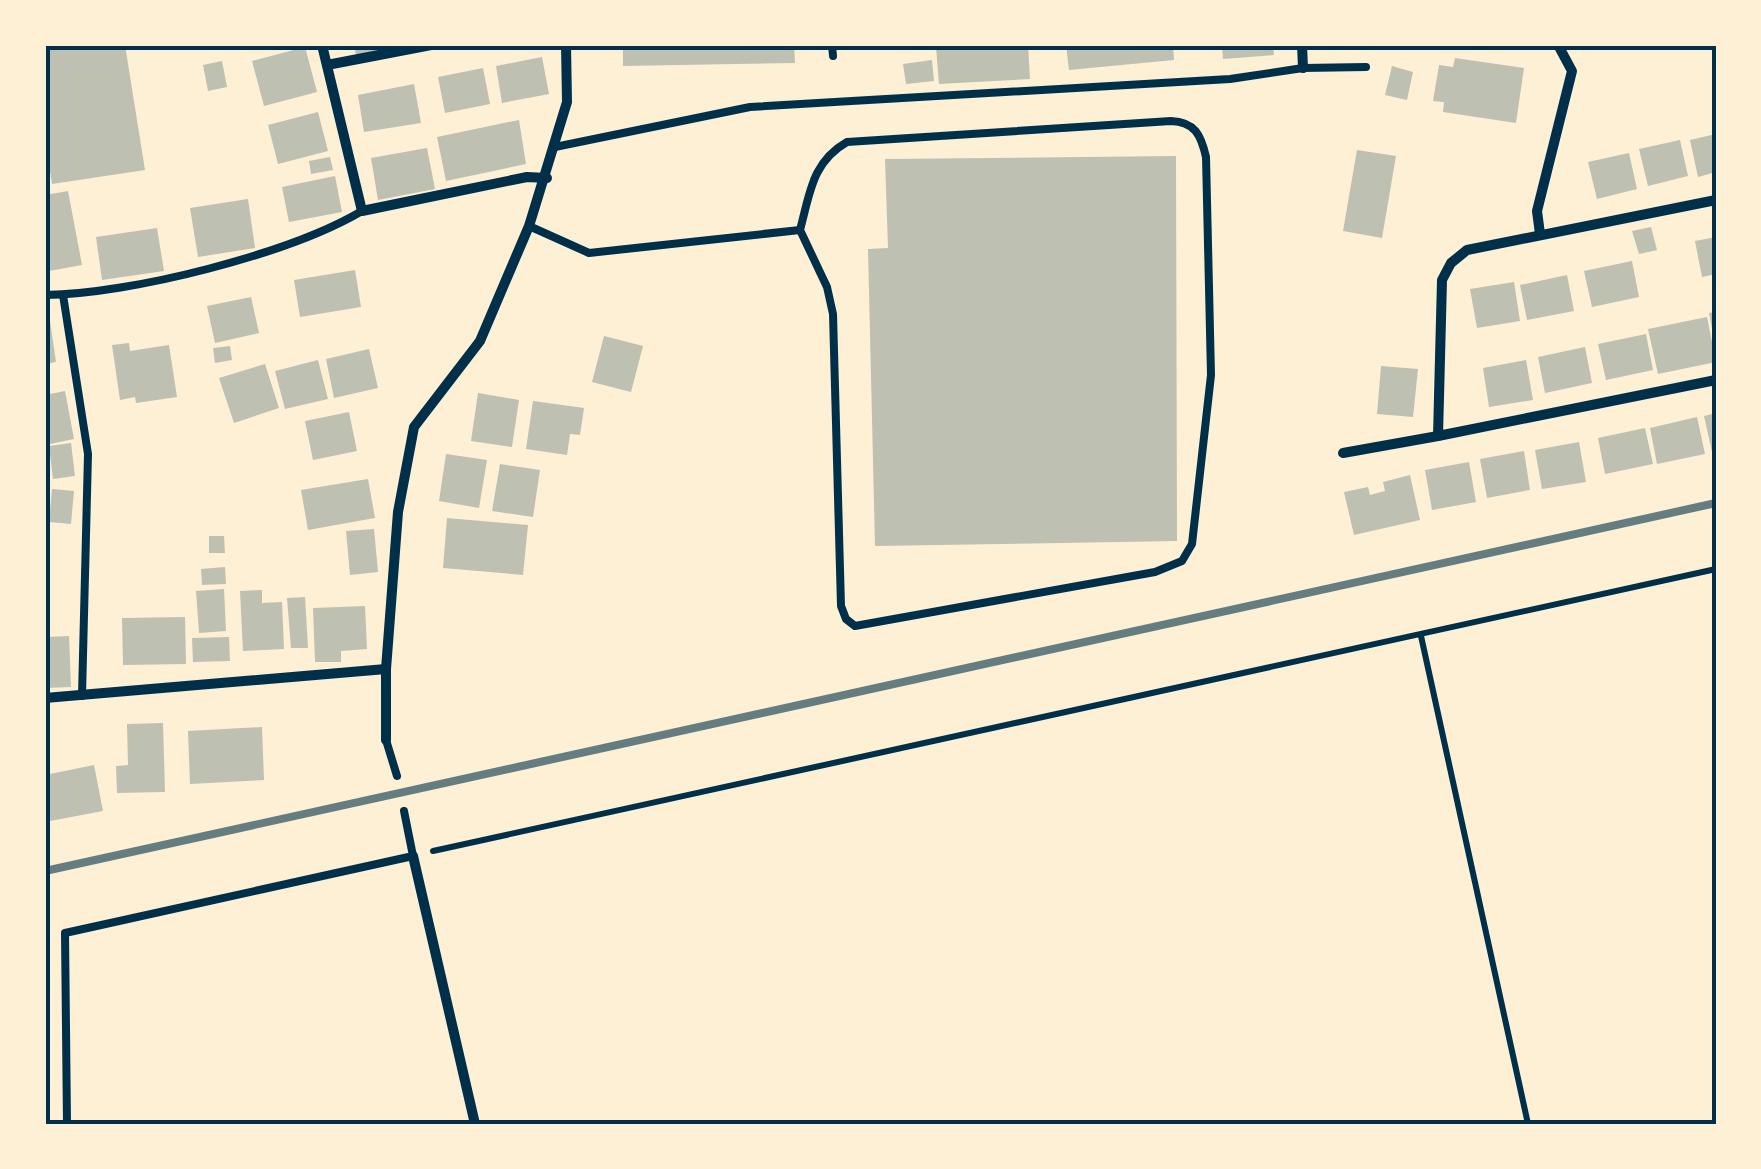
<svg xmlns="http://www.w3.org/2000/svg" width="1761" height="1169" viewBox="0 0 1761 1169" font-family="'Public Sans',sans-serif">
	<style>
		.building { fill: #bec0b2 }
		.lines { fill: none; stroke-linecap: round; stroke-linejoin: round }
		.path { stroke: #003049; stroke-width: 6 }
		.service { stroke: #003049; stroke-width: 8 }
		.minor { stroke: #003049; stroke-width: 10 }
		.rail { stroke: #657d81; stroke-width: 8 }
		.neatline { fill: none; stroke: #003049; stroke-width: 4 }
	</style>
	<rect width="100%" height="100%" fill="#fdf0d5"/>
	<g class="building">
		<path d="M45 45H125L145 170 52 184 49 165H45Z"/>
		<path d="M354 45H393V47L356 55Z"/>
		<path d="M623 45H794L795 63 623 66Z"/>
		<path d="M1028 45 1030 79 939 84 936 47Z"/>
		<path d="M1066 45H1173L1174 60 1069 70Z"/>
		<path d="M1222 45H1273L1274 55 1223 59Z"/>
		<path d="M305 47 317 92 264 106 252 61Z"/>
		<path d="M542 57 549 94 502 103 496 66Z"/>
		<path d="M1455 58 1524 68 1516 123 1443 112 1444 102 1433 101 1439 65 1453 67Z"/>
		<path d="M932 60 934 81 906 84 903 64Z"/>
		<path d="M222 61 227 87 208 91 203 65Z"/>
		<path d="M1392 66 1413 72 1407 100 1385 95Z"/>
		<path d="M483 68 490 104 445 113 438 77Z"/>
		<path d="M414 84 421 123 364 132 358 95Z"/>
		<path d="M318 112 328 151 278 164 268 125Z"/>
		<path d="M519 120 526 164 446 181 437 137Z"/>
		<path d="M1716 134V172L1698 177 1690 140Z"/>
		<path d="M1680 140 1688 176 1648 186 1639 149Z"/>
		<path d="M427 148 435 189 378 200 371 158Z"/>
		<path d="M1357 150 1396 156 1382 238 1343 231Z"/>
		<path d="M1629 153 1637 189 1597 199 1588 162Z"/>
		<path d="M1176 156 1177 541 875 546 868 249 888 248 885 159Z"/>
		<path d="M330 157 333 170 311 174 309 161Z"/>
		<path d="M335 176 342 212 289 222 282 187Z"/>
		<path d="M68 191 82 265 49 271 45 195Z"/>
		<path d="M248 199 255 248 198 257 190 208Z"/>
		<path d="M1651 227 1657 250 1639 254 1632 231Z"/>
		<path d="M157 228 164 271 102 280 96 237Z"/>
		<path d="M1716 237V274L1702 277 1695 241Z"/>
		<path d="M1632 261 1639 297 1592 307 1584 271Z"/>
		<path d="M355 270 361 307 300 317 294 280Z"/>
		<path d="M1567 275 1574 311 1527 320 1520 285Z"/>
		<path d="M1514 282 1520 321 1477 328 1470 289Z"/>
		<path d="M251 297 259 333 215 343 207 306Z"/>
		<path d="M1716 312V339H1714L1709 313Z"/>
		<path d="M49 314 56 362 45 364V315Z"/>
		<path d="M1707 317 1716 362 1658 374 1648 329Z"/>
		<path d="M1646 334 1653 370 1606 380 1598 344Z"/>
		<path d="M604 336 643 346 631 392 592 382Z"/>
		<path d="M129 343 130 351 169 345 177 397 136 403 135 397 120 400 112 345Z"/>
		<path d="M230 346 232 360 215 363 213 348Z"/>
		<path d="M1585 347 1592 383 1545 393 1538 357Z"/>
		<path d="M369 349 378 388 334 398 326 359Z"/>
		<path d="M318 360 328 399 285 409 275 371Z"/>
		<path d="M1526 360 1533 400 1489 407 1483 368Z"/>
		<path d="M265 364 279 408 234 423 219 378Z"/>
		<path d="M1381 366 1418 369 1413 417 1377 414Z"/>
		<path d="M65 391 74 439 45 445V395Z"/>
		<path d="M478 393 519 400 512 447 471 441Z"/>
		<path d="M533 401 584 408 580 435 570 434 567 455 526 449Z"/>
		<path d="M349 412 357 451 313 460 305 421Z"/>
		<path d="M1716 413V451L1712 452 1704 416Z"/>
		<path d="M1697 417 1705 454 1657 464 1650 428Z"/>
		<path d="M1645 428 1653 464 1605 474 1598 438Z"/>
		<path d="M1579 442 1586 482 1542 489 1535 450Z"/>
		<path d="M71 443 75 476 53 479 49 446Z"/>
		<path d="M1524 451 1530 490 1487 498 1480 459Z"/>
		<path d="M446 454 487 460 479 508 439 501Z"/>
		<path d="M1469 462 1476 502 1432 510 1425 470Z"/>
		<path d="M500 464 540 470 533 517 492 511Z"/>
		<path d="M1410 475 1420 520 1354 535 1344 492 1368 487 1370 495 1385 491 1383 482Z"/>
		<path d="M368 479 375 518 308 530 301 490Z"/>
		<path d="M52 489 74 491 71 524 49 522Z"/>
		<path d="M447 518 528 525 523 575 443 568Z"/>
		<path d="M374 529 378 572 350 575 346 531Z"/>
		<path d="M209 536H224L225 553H209Z"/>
		<path d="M225 567 226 584 202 585 201 569Z"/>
		<path d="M224 589 226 631 199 633 196 591Z"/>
		<path d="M262 590V603L282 602 284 649 243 651 240 591Z"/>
		<path d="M305 597 308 648H291L287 598Z"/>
		<path d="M365 606 367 649 341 651V662H315L313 608Z"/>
		<path d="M185 617 186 664 123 665 122 618Z"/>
		<path d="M69 636 71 687 45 688V637Z"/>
		<path d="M229 637 230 661 193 662 192 638Z"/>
		<path d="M163 723 165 792 117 793 116 766 128 765 127 724Z"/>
		<path d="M262 727 264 780 190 784 188 731Z"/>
		<path d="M94 765 103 811 50 821 45 775Z"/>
	</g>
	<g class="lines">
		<g class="path">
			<path d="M1421 636 1528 1124"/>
			<path d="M433 851 1716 569"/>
		</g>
		<g class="service">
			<path d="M832 45 833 56"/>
			<path d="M1171 121C1195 122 1201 135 1206 157L1211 375 1192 544 1182 561 1155 572 855 626 846 619 841 606 833 314 827 287 800 230C810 193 812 162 847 142Z"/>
			<path d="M555 147 750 107 1230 79 1303 68 1366 67"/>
			<path d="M529 226 589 253 800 230"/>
			<path d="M45 295C131 294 289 254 362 211"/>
			<path d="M63 295 88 454 82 696"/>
			<path d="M386 740 397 776"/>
			<path d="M67 1124 65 933 413 856 404 811"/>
		</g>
		<g class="minor">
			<path d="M322 45 362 211 527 177 547 178"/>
			<path d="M1302 45 1303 68"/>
			<path d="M327 65 431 45"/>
			<path d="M1716 200 1467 250 1451 263 1442 280 1438 436 1716 380"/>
			<path d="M1540 234 1537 211 1572 71 1558 45"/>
			<path d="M1343 453 1438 436"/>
			<path d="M45 698 386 669"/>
			<path d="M386 740V669L398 512 414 427 480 341 529 226 567 102 566 45"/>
			<path d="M413 856 475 1124"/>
		</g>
		<path class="rail" d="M45 871 1716 503"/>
	</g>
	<rect width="1761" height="1169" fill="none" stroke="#fdf0d5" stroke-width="95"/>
	<rect x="48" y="48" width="1666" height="1074" class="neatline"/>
</svg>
